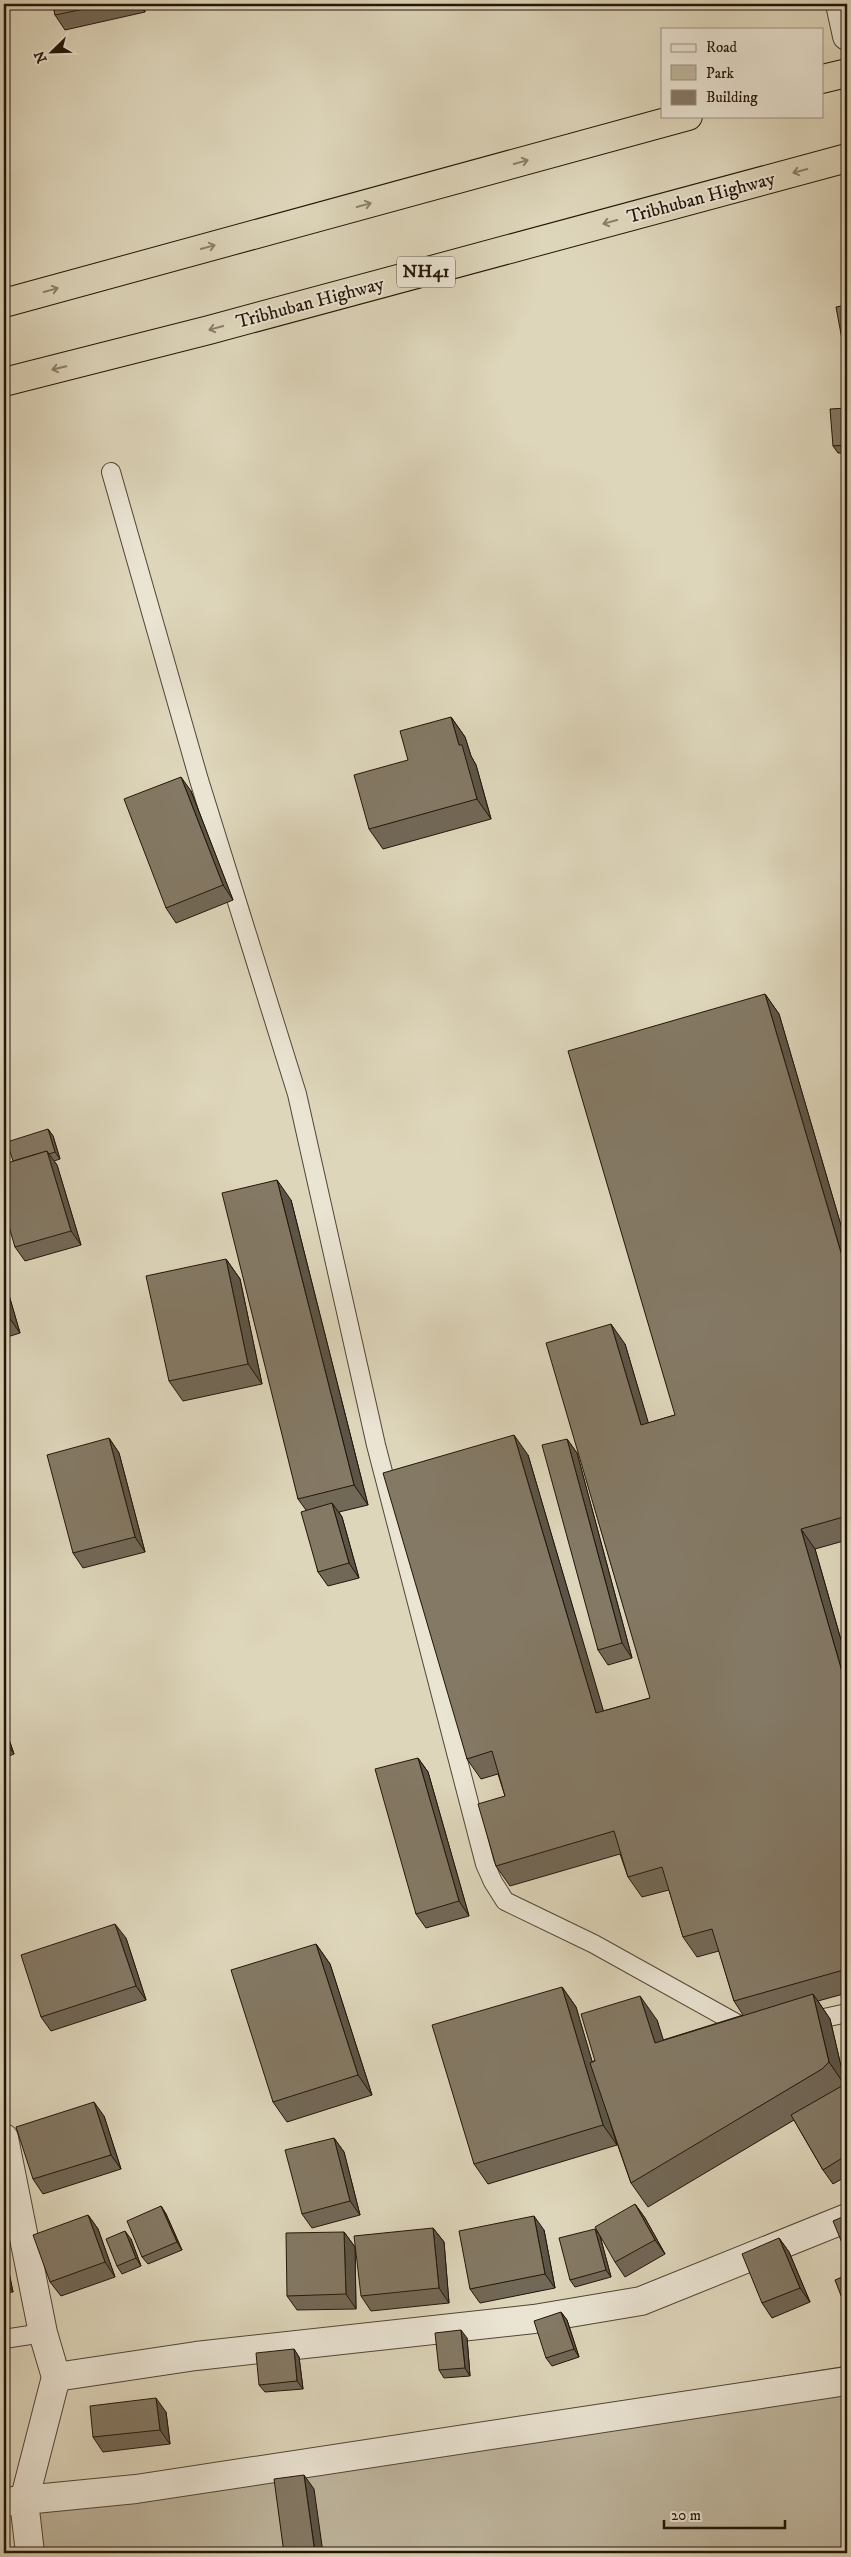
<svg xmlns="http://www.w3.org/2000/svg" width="851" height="2557" viewBox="0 0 851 2557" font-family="'IM FELL DW Pica',serif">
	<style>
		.green { fill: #beb59d; stroke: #706552 }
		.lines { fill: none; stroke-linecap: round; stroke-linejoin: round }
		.stream { stroke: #6d614f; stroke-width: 12 }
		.lane-casing { stroke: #524535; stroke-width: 20 }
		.street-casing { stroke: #524535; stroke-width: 30 }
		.highway-casing { stroke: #231508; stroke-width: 30 }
		.lane { stroke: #eae4d3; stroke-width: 18 }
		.street { stroke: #eae4d3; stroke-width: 28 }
		.highway { stroke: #ded6bb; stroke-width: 28 }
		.wall { fill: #726857; stroke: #231508 }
		.shaded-wall { fill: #5c5547; stroke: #231508 }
		.building { fill: #847965; stroke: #231508 }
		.oneway { stroke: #8a7f6a }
		.labels { text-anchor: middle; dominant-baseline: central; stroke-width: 4; stroke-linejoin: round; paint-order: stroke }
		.shield { fill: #eae4d3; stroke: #5f5345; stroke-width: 1 }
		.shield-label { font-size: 18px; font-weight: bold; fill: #231508 }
		.street-label { font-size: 19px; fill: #231508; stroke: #eae4d3 }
	</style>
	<rect width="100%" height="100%" fill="#ded6bb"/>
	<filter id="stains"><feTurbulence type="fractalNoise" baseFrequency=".004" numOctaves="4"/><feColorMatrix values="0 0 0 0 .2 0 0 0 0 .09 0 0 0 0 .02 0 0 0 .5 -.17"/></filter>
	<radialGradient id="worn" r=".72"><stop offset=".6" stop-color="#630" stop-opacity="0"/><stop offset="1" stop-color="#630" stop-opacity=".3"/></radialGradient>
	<path class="green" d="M847 2366V2553H21L14 2501Z"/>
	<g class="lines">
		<path class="stream" d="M844 2553 847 2546"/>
		<g class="lane-casing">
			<g id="lane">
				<path d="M111 472 199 780 297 1094 376 1445 485 1864 493 1882 505 1901 594 1944 745 2028 751 2027"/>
				<path d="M806 2022 847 2013"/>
				<path d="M4 2339 43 2333"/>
			</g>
		</g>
		<g class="street-casing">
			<g id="street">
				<path d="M840 4 847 36"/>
				<path d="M4 2138 43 2333 56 2377 24 2501 30 2553"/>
				<path d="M56 2377 196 2356 534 2319 641 2301 847 2218"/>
				<path d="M4 2502 136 2489 847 2381"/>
			</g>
		</g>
		<g class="highway-casing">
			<g id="highway">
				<path d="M822 79 847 73"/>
				<path d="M4 303 688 116"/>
				<path d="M4 382 209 330 847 158"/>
			</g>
		</g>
		<use href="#lane" class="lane"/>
		<use href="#street" class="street"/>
		<use href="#highway" class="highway"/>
	</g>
	<g class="wall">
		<path d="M53 4H143L145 12 65 30 55 15Z"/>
		<path d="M847 408V453H838L833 446Z"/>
		<path d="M451 717 465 737 471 756 476 765 491 819 383 849 369 829 408 760Z"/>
		<path d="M191 791 233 900 176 923 166 908Z"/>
		<path d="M765 994 779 1014 847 1246V1540L815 1549 847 1661V1993L818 2001 830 2019 845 2084 847 2083V2176L833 2184 823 2170 794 2120 648 2207 631 2183 610 2123 617 2145 488 2184 474 2164 562 1987 576 2007 592 2062 657 2020 663 2040 743 2015 734 2001 719 1951 697 1957 683 1937 669 1890 642 1897 628 1877 620 1854 510 1886 496 1866 505 1796 498 1774 481 1779 467 1759 528 1455 603 1711 650 1698 625 1344 648 1423 675 1415Z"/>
		<path d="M48 1129 53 1136 60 1159 54 1161 57 1165 81 1245 25 1261 15 1247 13 1161Z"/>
		<path d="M291 1200 368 1505 339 1512 342 1517 359 1578 328 1586 318 1572 306 1510 298 1499Z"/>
		<path d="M226 1259 240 1279 262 1384 183 1401 169 1381Z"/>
		<path d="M4 1282 6 1285 20 1333 4 1338Z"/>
		<path d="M109 1438 119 1453 145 1552 83 1568 73 1553Z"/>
		<path d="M567 1439 577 1453 632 1658 608 1665 598 1650Z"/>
		<path d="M4 1725 14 1754 4 1758Z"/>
		<path d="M418 1758 428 1772 469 1916 426 1928 416 1914Z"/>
		<path d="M126 1938 146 2000 51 2031 41 2017Z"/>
		<path d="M316 1944 330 1964 372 2095 287 2122 273 2102Z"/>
		<path d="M104 2116 121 2169 43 2194 33 2179Z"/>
		<path d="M334 2138 344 2152 360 2215 312 2228 302 2214Z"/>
		<path d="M635 2204 645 2218 665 2254 625 2277 615 2262Z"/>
		<path d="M161 2206 166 2214 182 2250 148 2264 142 2257Z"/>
		<path d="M88 2215 98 2229 115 2277 61 2296 50 2282Z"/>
		<path d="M433 2228 444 2242 449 2303 371 2311 361 2296Z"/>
		<path d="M544 2230 555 2288 480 2303 470 2289Z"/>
		<path d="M344 2232 355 2247 356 2309 297 2310 287 2296Z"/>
		<path d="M600 2236 611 2277 575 2287 570 2280Z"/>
		<path d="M779 2238 789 2252 810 2302 772 2318 762 2303Z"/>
		<path d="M131 2239 141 2266 122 2274 117 2266Z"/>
		<path d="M4 2251 13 2292 4 2293Z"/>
		<path d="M561 2312 567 2320 579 2357 552 2366 546 2358Z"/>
		<path d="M467 2338 470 2376 444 2378 439 2370Z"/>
		<path d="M294 2349 299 2357 303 2389 265 2392 259 2385Z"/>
		<path d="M166 2412 170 2444 103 2452 93 2437Z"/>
	</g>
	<g class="shaded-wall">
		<path d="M139 4H143L145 12Z"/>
		<path d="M451 717 465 737 471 756 476 765 491 819 477 799 459 745Z"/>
		<path d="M181 777 191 791 233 900 223 885Z"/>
		<path d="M765 994 779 1014 847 1246V1273Z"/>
		<path d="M48 1129 53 1136 60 1159 55 1152Z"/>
		<path d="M47 1151 57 1165 81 1245 71 1231Z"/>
		<path d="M277 1180 291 1200 368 1505 354 1485Z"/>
		<path d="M226 1259 240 1279 262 1384 248 1364Z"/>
		<path d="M4 1282 6 1285 20 1333 6 1313 4 1305Z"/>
		<path d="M611 1324 625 1344 655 1445 641 1425Z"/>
		<path d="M514 1435 528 1455 610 1733 596 1713Z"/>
		<path d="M109 1438 119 1453 145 1552 135 1537Z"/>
		<path d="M567 1439 577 1453 632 1658 622 1643Z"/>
		<path d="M332 1503 342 1517 359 1578 349 1563Z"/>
		<path d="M801 1529 815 1549 847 1661V1689Z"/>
		<path d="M4 1725 14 1754 4 1740Z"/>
		<path d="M418 1758 428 1772 469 1916 459 1901Z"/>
		<path d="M115 1924 126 1938 146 2000 136 1986Z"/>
		<path d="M316 1944 330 1964 372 2095 358 2075Z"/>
		<path d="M562 1987 576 2007 617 2145 603 2125Z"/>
		<path d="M813 1994 830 2019 846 2087 829 2062Z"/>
		<path d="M640 1996 657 2020 672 2067 655 2043Z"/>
		<path d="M94 2102 104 2116 121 2169 111 2155Z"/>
		<path d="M334 2138 344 2152 360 2215 350 2201Z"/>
		<path d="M635 2204 645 2218 665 2254 655 2240Z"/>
		<path d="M161 2206 166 2214 182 2250 177 2242Z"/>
		<path d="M88 2215 98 2229 115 2277 105 2262Z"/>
		<path d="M534 2216 544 2230 555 2288 545 2274Z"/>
		<path d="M433 2228 444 2242 449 2303 439 2288Z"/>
		<path d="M595 2229 600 2236 611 2277 606 2270Z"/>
		<path d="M125 2231 131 2239 141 2266 136 2258Z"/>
		<path d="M344 2232 355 2247 356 2309 346 2294Z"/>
		<path d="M779 2238 789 2252 810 2302 800 2288Z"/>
		<path d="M4 2251 5 2252 13 2292 4 2279Z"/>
		<path d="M561 2312 567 2320 579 2357 574 2349Z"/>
		<path d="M461 2330 467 2338 470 2376 465 2368Z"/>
		<path d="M294 2349 299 2357 303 2389 297 2381Z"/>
		<path d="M156 2398 166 2412 170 2444 160 2430Z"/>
		<path d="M304 2475 314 2489 323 2553H315Z"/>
	</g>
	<g class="building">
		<path d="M53 4H108L55 15Z"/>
		<path d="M847 305V350H844L836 307Z"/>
		<path d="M847 408V445L833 446 830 409Z"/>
		<path d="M451 717 459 745H462L477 799 369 829 354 775 408 760 400 731Z"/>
		<path d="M181 777 223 885 166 908 124 799Z"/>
		<path d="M765 994 847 1273V1516L801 1529 847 1689V1969L734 2001 712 1929 683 1937 662 1867 628 1877 614 1831 496 1866 478 1804 505 1796 492 1751 467 1759 383 1473 514 1435 596 1713 650 1698 546 1343 611 1324 641 1425 675 1415 568 1051Z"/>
		<path d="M48 1129 55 1152 49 1154 47 1151 13 1161 7 1142Z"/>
		<path d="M47 1151 71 1231 15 1247 4 1210V1164Z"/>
		<path d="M277 1180 354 1485 298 1499 222 1193Z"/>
		<path d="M226 1259 248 1364 169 1381 146 1276Z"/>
		<path d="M4 1305 6 1313 4 1314Z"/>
		<path d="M109 1438 135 1537 73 1553 47 1455Z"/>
		<path d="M567 1439 622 1643 598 1650 542 1445Z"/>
		<path d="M332 1503 349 1563 318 1572 301 1512Z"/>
		<path d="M418 1758 459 1901 416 1914 375 1769Z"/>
		<path d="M115 1924 136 1986 41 2017 21 1955Z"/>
		<path d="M316 1944 358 2075 273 2102 231 1970Z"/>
		<path d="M562 1987 603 2125 474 2164 432 2025Z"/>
		<path d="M813 1994 829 2062 822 2069 631 2183 590 2063 595 2061 581 2014 640 1996 655 2043Z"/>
		<path d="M847 2083V2155L823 2170 791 2115Z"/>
		<path d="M94 2102 111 2155 33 2179 16 2127Z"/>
		<path d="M334 2138 350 2201 302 2214 285 2150Z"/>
		<path d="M635 2204 655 2240 615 2262 595 2227Z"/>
		<path d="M161 2206 177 2242 142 2257 127 2221Z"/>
		<path d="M88 2215 105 2262 50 2282 33 2235Z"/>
		<path d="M847 2215V2255L833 2221Z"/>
		<path d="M534 2216 545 2274 470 2289 459 2231Z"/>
		<path d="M433 2228 439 2288 361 2296 354 2236Z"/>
		<path d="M595 2229 606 2270 570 2280 559 2238Z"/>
		<path d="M125 2231 136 2258 117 2266 106 2239Z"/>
		<path d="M344 2232 346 2294 287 2296 286 2233Z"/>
		<path d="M779 2238 800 2288 762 2303 742 2254Z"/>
		<path d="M847 2275V2311L835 2280Z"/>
		<path d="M561 2312 574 2349 546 2358 534 2321Z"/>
		<path d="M461 2330 465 2368 439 2370 435 2333Z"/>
		<path d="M294 2349 297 2381 259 2385 256 2353Z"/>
		<path d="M156 2398 160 2430 93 2437 90 2406Z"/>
		<path d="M304 2475 315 2553H284L274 2479Z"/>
	</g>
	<defs><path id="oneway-shaft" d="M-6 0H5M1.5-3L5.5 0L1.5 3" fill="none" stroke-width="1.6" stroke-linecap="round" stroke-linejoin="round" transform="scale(1.25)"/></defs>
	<g class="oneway">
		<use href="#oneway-shaft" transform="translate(521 162) rotate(-15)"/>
		<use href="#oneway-shaft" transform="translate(800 171) rotate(165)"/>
		<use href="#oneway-shaft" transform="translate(364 205) rotate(-15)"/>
		<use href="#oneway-shaft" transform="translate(610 222) rotate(165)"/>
		<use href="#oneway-shaft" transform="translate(208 247) rotate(-15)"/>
		<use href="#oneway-shaft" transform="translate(51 290) rotate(-15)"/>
		<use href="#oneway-shaft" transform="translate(216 328) rotate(165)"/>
		<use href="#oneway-shaft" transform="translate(59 368) rotate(166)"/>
	</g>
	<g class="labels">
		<rect class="shield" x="397" y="256.5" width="58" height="31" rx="4"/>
		<g class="shield-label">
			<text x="426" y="272">NH41</text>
		</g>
		<g class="street-label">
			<text transform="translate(701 198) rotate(-15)">Tribhuban Highway</text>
			<text transform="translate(310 303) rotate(-15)">Tribhuban Highway</text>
		</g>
	</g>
	<rect width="851" height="2557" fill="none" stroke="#ded6bb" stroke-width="20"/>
	<rect x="5" y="5" width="841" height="2547" fill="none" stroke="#231508" stroke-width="2.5"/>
	<rect x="10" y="10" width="831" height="2537" fill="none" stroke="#231508"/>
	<rect x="661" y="28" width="162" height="90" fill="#eae4d3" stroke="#9a9182"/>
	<rect x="671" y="44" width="25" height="8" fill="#eae4d3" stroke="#9a9182"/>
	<text x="706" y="52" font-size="15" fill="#231508">Road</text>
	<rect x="671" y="65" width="25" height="15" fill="#beb59d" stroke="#9a9182"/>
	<text x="706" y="78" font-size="15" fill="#231508">Park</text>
	<rect x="671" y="90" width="25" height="15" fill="#847965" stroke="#9a9182"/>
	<text x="706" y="102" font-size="15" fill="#231508">Building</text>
	<g transform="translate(52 52) rotate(247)" stroke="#eae4d3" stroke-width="4" paint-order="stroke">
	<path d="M0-4L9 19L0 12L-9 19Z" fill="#231508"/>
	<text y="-8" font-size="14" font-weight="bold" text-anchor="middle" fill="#231508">N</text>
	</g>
	<path d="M664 2520v8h121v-8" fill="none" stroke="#231508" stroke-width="2.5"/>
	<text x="671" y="2520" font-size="15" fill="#231508" stroke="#eae4d3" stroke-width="4" paint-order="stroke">20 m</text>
	<rect width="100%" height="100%" filter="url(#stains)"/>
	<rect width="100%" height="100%" fill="url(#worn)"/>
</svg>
